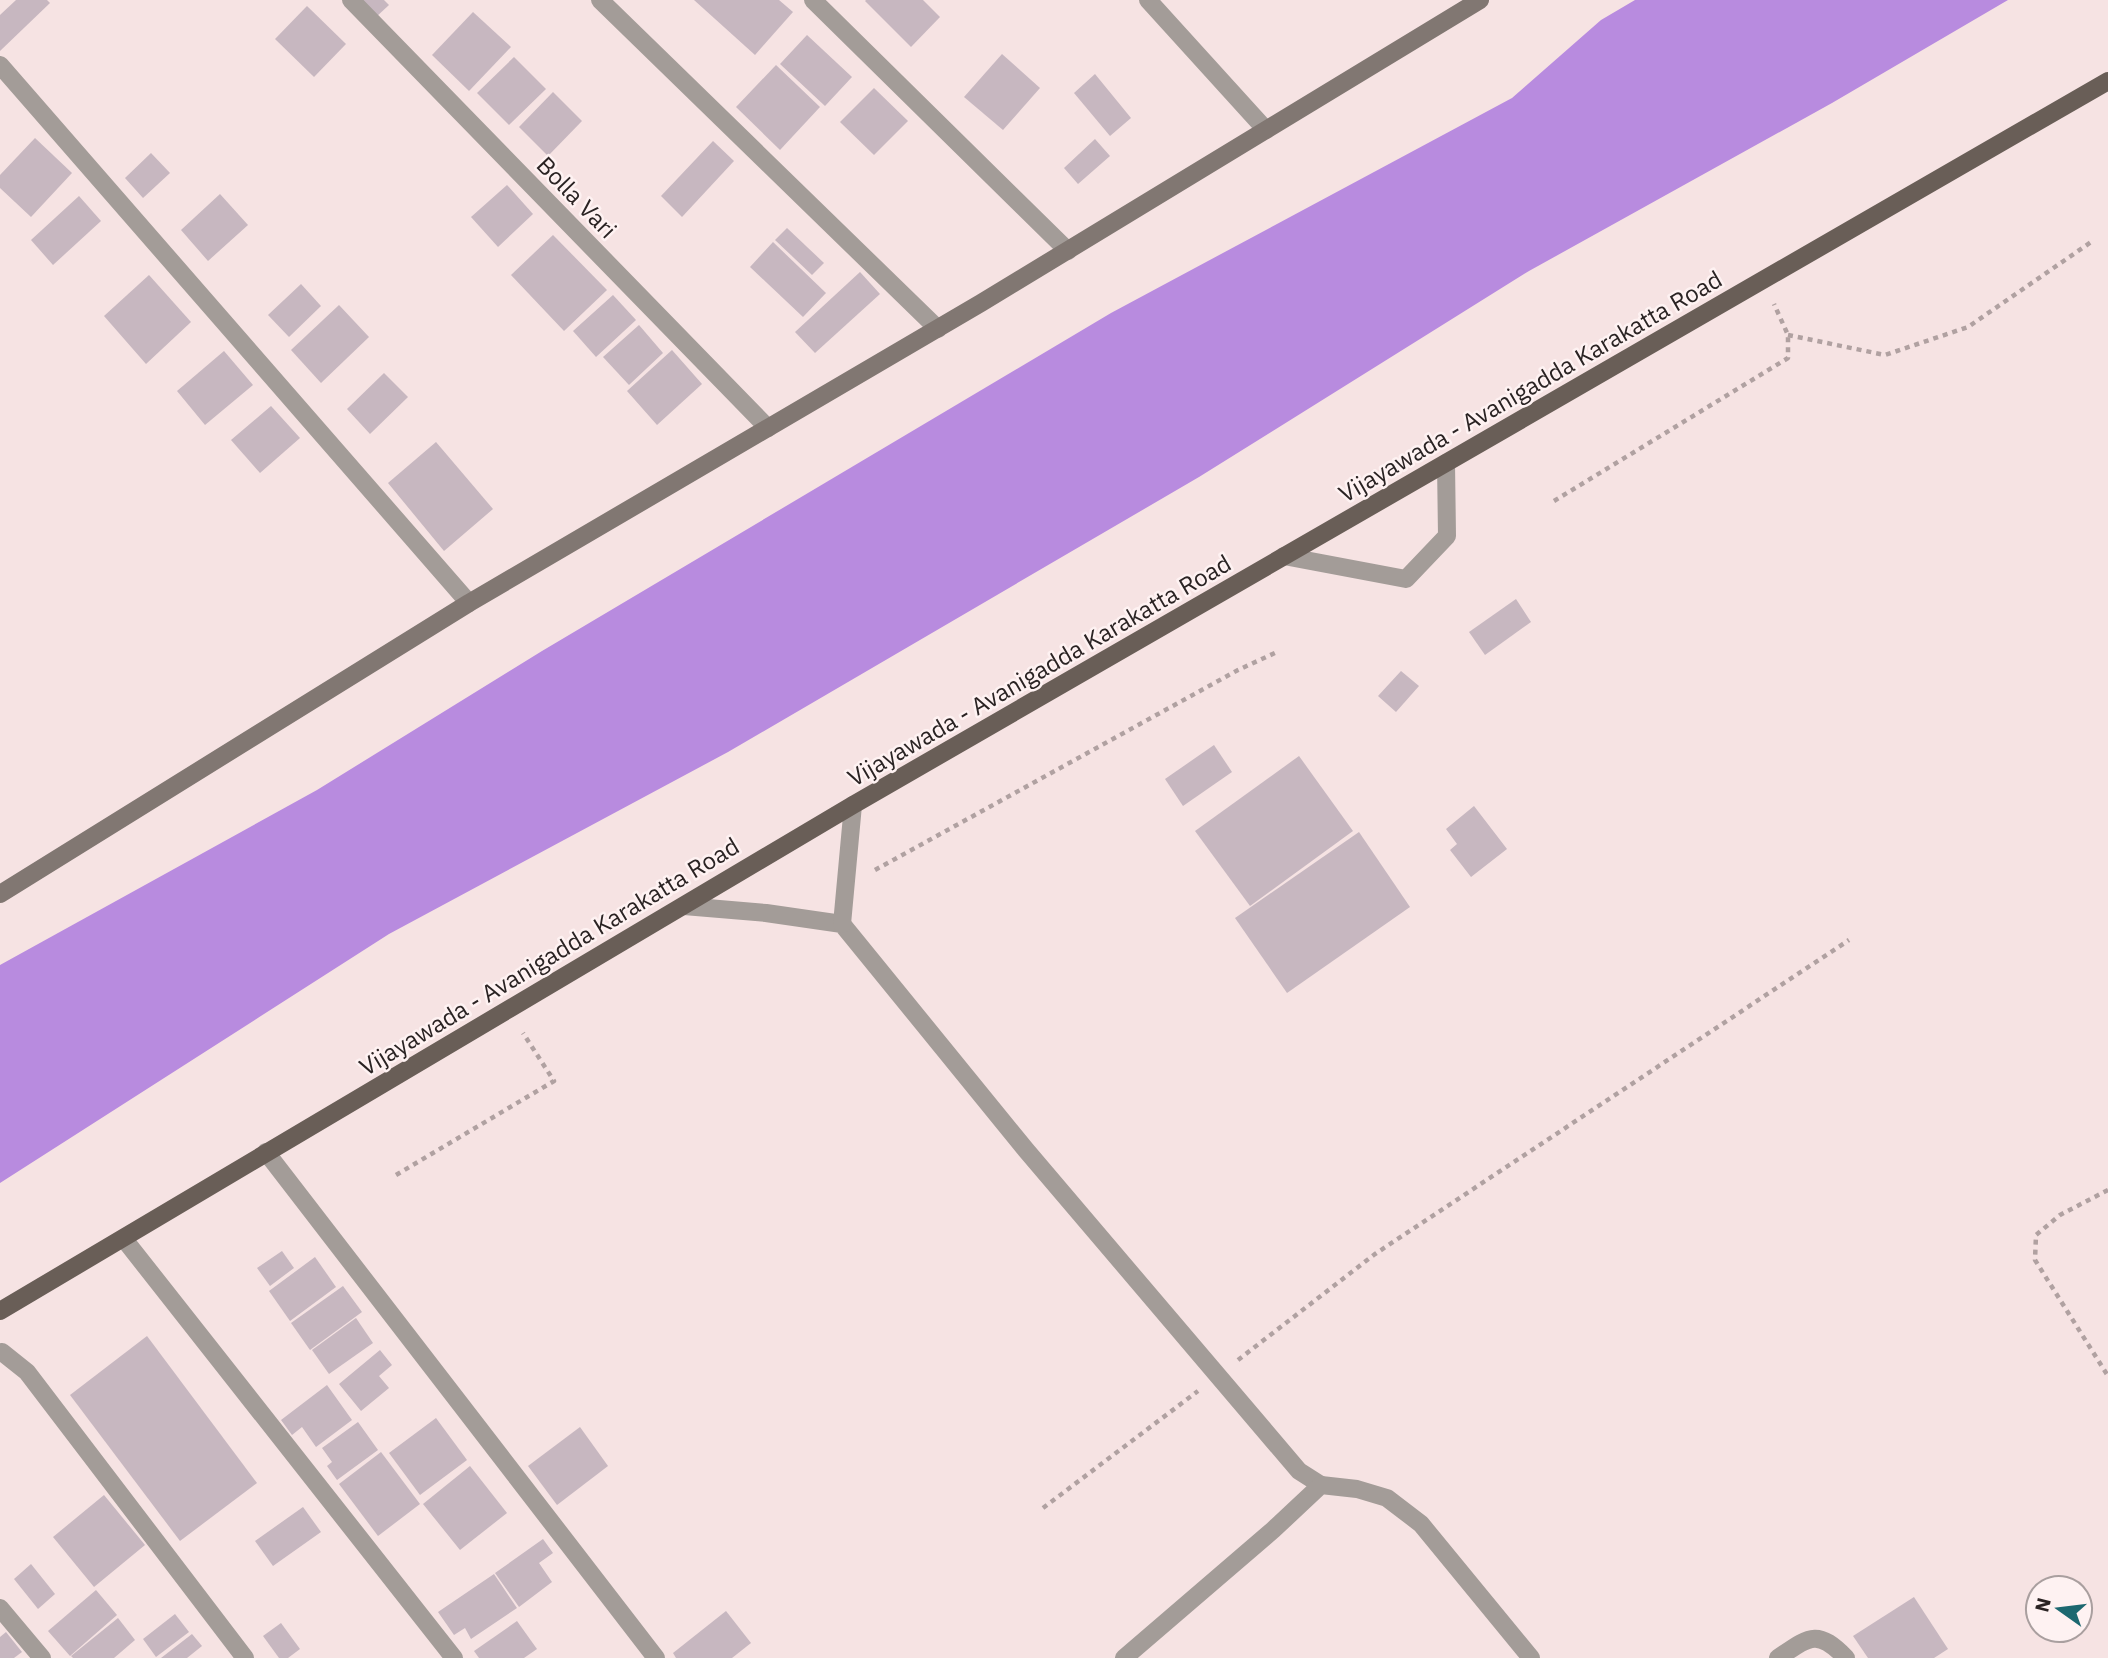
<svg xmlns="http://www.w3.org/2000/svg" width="2108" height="1658" viewBox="0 0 2108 1658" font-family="'IBM Plex Sans',sans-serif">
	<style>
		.water { fill: #b88bdf }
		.building { fill: #c7b7c0 }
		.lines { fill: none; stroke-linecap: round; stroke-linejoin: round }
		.path { stroke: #b0a1a1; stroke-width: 4.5; stroke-dasharray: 5 5; stroke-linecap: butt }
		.lane { stroke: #a39c98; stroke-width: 18 }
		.street { stroke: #a39c98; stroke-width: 18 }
		.secondary { stroke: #817772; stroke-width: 18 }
		.primary { stroke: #695e57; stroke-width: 18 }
		.labels { text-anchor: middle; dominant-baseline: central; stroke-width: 5; stroke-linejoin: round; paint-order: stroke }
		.street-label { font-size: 24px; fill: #2a2323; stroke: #fef2f2 }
	</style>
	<rect width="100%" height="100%" fill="#f6e3e3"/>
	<path class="water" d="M1635 0H2008L1832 103 1529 271 1199 477 728 752 389 934 0 1183V965L317 790 542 651 1111 313 1512 98 1601 20Z"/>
	<g class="building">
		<path d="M16 0H47L50 3 0 51V15Z"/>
		<path d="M359 0H384L389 5 375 18Z"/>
		<path d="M694 0H779L793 12 755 55Z"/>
		<path d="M866 0H923L940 17 911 47 865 1Z"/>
		<path d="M307 6 346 44 314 77 275 39Z"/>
		<path d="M473 12 511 47 469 91 432 55Z"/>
		<path d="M807 35 852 77 825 106 780 64Z"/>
		<path d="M1002 54 1040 88 1003 130 964 97Z"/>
		<path d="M514 57 546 89 509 125 477 93Z"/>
		<path d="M776 65 820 107 780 150 736 107Z"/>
		<path d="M1095 74 1131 118 1110 136 1074 93Z"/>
		<path d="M874 88 908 121 874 155 840 122Z"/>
		<path d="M553 92 582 121 548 156 519 127Z"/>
		<path d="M35 138 72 173 31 217 0 188V175Z"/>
		<path d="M1095 139 1110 156 1078 184 1064 168Z"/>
		<path d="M713 141 734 161 682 217 661 196Z"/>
		<path d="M151 153 170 173 143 198 125 178Z"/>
		<path d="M507 185 533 214 498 247 471 217Z"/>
		<path d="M220 194 248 225 208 261 181 230Z"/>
		<path d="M79 196 101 221 53 265 31 240Z"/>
		<path d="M787 228 824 263 812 275 775 240Z"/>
		<path d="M553 235 607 290 564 331 511 275Z"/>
		<path d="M773 242 826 293 803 317 750 267Z"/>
		<path d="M860 272 880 294 815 353 795 332Z"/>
		<path d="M149 275 191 322 146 364 104 316Z"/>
		<path d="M301 284 321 306 289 337 268 315Z"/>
		<path d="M613 295 636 320 596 357 573 331Z"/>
		<path d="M339 305 369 337 321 383 291 350Z"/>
		<path d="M639 325 663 353 629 385 603 357Z"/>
		<path d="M672 350 702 384 657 425 627 391Z"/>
		<path d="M224 351 253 385 205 425 177 391Z"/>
		<path d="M384 373 408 397 370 434 347 409Z"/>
		<path d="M271 406 300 438 260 473 231 440Z"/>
		<path d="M436 442 493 509 444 551 388 483Z"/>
		<path d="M1516 599 1531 622 1485 655 1469 632Z"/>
		<path d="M1401 671 1419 686 1396 712 1378 696Z"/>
		<path d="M1214 745 1232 772 1183 806 1165 779Z"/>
		<path d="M1299 756 1353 831 1250 906 1195 831Z"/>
		<path d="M1474 806 1507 849 1471 877 1450 850 1457 844 1446 829Z"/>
		<path d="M1359 832 1410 907 1287 993 1235 918Z"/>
		<path d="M282 1251 294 1268 270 1286 257 1268Z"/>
		<path d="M315 1257 336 1287 290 1321 269 1291Z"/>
		<path d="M343 1286 362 1312 310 1350 291 1323Z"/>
		<path d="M356 1318 373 1343 329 1374 312 1350Z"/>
		<path d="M147 1336 257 1483 180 1541 70 1395Z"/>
		<path d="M380 1350 392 1365 379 1376 389 1388 361 1411 339 1384Z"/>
		<path d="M327 1385 352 1420 316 1447 302 1427 292 1435 281 1420Z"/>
		<path d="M436 1418 467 1460 420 1495 389 1453Z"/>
		<path d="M358 1422 378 1450 337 1480 327 1466 332 1462 322 1448Z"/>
		<path d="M580 1427 608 1466 557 1505 528 1466Z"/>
		<path d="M381 1452 420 1504 378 1536 339 1484Z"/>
		<path d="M470 1466 507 1513 460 1550 423 1504Z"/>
		<path d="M104 1495 145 1545 94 1587 53 1537Z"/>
		<path d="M303 1507 321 1532 273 1566 255 1541Z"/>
		<path d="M543 1539 553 1553 539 1563 552 1582 519 1607 495 1573Z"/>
		<path d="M31 1564 55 1594 38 1609 14 1579Z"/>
		<path d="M494 1574 517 1608 471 1639 465 1628 454 1635 438 1612Z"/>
		<path d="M96 1590 117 1615 70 1656 48 1631Z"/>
		<path d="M1914 1597 1948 1649 1934 1658H1868L1853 1636Z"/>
		<path d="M726 1611 751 1643 732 1658H676L673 1653Z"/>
		<path d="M175 1614 189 1632 156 1657 143 1639Z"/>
		<path d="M118 1618 135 1640 114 1658H73L71 1656Z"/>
		<path d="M517 1621 537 1649 524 1658H479L474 1651Z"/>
		<path d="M281 1623 300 1649 288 1658H279L263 1636Z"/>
		<path d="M6 1632 22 1652 14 1658H0V1637Z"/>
		<path d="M192 1634 202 1646 187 1658H161Z"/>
	</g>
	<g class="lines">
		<g class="path">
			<path d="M1788 335 1885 355 1968 327 2094 240"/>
			<path d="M1554 501 1788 358V335L1774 304"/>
			<path d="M875 870 1238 670 1277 652"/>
			<path d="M396 1175 554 1081 523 1033"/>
			<path d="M2108 1190 2060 1215 2036 1235 2035 1260 2108 1376"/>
			<path d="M1238 1360 1375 1254 1849 940"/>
			<path d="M1043 1508 1198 1391"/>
		</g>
		<path class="lane" d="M1284 556 1406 579 1447 536 1446 463"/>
		<g class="street">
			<path d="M351 0 768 428"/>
			<path d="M600 0 938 329"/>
			<path d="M813 0 1068 251"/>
			<path d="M1148 0 1266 130"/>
			<path d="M0 65 469 603"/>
			<path d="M684 906 766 913 842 924 1026 1150 1299 1471 1321 1485"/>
			<path d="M842 924 853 805"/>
			<path d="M266 1152 656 1658"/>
			<path d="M124 1239 454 1658"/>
			<path d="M2 1352 27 1372 245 1658"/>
			<path d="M0 1608 42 1658"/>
			<path d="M1124 1658 1273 1530 1321 1485 1357 1489 1387 1498 1421 1524 1531 1658"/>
			<path d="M1778 1658C1809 1637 1817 1628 1846 1658"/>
		</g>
		<path class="secondary" d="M0 894 469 603 981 303 1480 0"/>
		<path class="primary" d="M0 1311 853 805 2108 81"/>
	</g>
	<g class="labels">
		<g class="street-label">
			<text transform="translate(577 197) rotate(46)">Bolla Vari</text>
			<text transform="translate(1530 386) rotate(-30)">Vijayawada - Avanigadda Karakatta Road</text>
			<text transform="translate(1039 670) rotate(-30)">Vijayawada - Avanigadda Karakatta Road</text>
			<text transform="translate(549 956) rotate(-31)">Vijayawada - Avanigadda Karakatta Road</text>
		</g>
	</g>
	<g transform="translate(2059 1609) rotate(284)"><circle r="33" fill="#fef2f2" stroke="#a99f9f" stroke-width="2"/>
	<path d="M0-5L12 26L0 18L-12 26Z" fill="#1c6870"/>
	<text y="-10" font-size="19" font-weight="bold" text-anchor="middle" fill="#2a2323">N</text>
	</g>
</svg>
